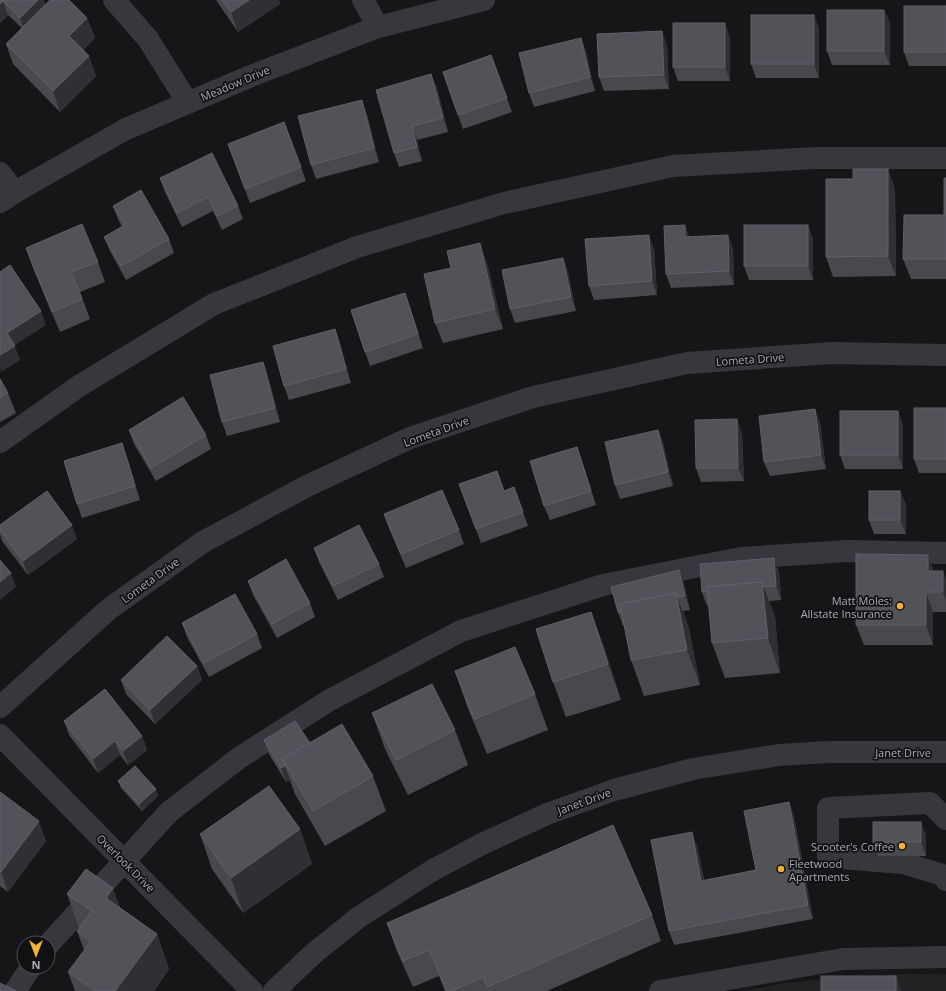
<svg xmlns="http://www.w3.org/2000/svg" width="946" height="991" viewBox="0 0 946 991" font-family="'Open Sans',sans-serif">
	<style>
		.built { fill: #222225 }
		.lines { fill: none; stroke-linecap: round; stroke-linejoin: round }
		.minor { stroke: #37383d; stroke-width: 22 }
		.wall { fill: #47494d }
		.shaded-wall { fill: #2f3033 }
		.building { fill: #525359; stroke: #5f6168 }
		.poi-dot { fill: #f2b134; stroke: #111113; stroke-width: 1.5 }
		.labels { text-anchor: middle; dominant-baseline: central; stroke-width: 3.5; stroke-linejoin: round; paint-order: stroke }
		.street-label { font-size: 11px; fill: #a8adb8; stroke: #111113 }
		.poi-label { font-size: 11px; fill: #a8adb8; stroke: #111113; text-anchor: end }
	</style>
	<rect width="100%" height="100%" fill="#161618"/>
	<path class="built" d="M897 974H946V991H746L778 984 832 978Z"/>
	<g class="lines">
		<g class="minor">
			<path d="M114 0 148 39 188 103"/>
			<path d="M363 0 378 27"/>
			<path d="M0 173 15 192"/>
			<path d="M0 202 15 192 126 129 251 76 378 27 484 0"/>
			<path d="M0 442 79 386 214 304 357 247 504 203 673 166 816 158H946"/>
			<path d="M0 707 109 609 203 542 307 486 410 438 533 397 687 363 832 353 946 355"/>
			<path d="M0 735 252 991"/>
			<path d="M946 819 930 803 828 808V857L903 863 943 875 946 880"/>
			<path d="M48 945 169 812 239 758 328 701 461 631 603 585 741 558 847 551 946 553"/>
			<path d="M15 991 31 967"/>
			<path d="M274 991 313 954 359 917 433 870 482 844 547 814 614 790 693 769 779 755 829 752H946"/>
			<path d="M660 991 843 959 946 957"/>
		</g>
	</g>
	<g class="wall">
		<path d="M0 0 46 4 87 18 95 38 83 50 89 56 96 76 60 112 13 64 6 44 22 28 8 15 0 23Z"/>
		<path d="M216 0H279L280 4 238 32Z"/>
		<path d="M946 6V66H909L904 52Z"/>
		<path d="M884 10 890 23V65H832L827 51Z"/>
		<path d="M819 28V78H756L751 64Z"/>
		<path d="M730 37V81H678L673 67Z"/>
		<path d="M581 38 586 52 595 91 534 107 529 93Z"/>
		<path d="M667 45 669 89 604 91 599 77Z"/>
		<path d="M491 55 512 112 463 129 443 72Z"/>
		<path d="M431 74 437 88 448 132 417 140 422 161 399 167 394 153Z"/>
		<path d="M367 114 379 162 316 179 311 165Z"/>
		<path d="M228 144 301 167 306 181 250 203Z"/>
		<path d="M160 178 238 206 243 219 222 230 213 211 182 227 165 192Z"/>
		<path d="M946 178V279H911L903 259 944 215Z"/>
		<path d="M895 189 896 276 833 277 826 257Z"/>
		<path d="M113 206 169 239 174 253 126 280 110 251 104 237 122 227 118 219Z"/>
		<path d="M685 225 689 237 728 235 733 249 734 285 671 288 666 274Z"/>
		<path d="M808 225 813 239V280H749L744 266Z"/>
		<path d="M26 248 98 262 105 282 80 292 90 319 60 332 33 268Z"/>
		<path d="M654 249 657 295 594 300 589 286Z"/>
		<path d="M563 258 568 272 576 311 515 323 510 309Z"/>
		<path d="M487 263 503 329 443 343 435 323Z"/>
		<path d="M410 307 423 348 370 366 365 352Z"/>
		<path d="M335 329 340 343 351 383 289 400 284 386Z"/>
		<path d="M263 362 268 376 280 422 227 436 222 422Z"/>
		<path d="M0 379 8 393 16 413 0 422Z"/>
		<path d="M946 408V473H919L914 459Z"/>
		<path d="M815 409 820 423 826 469 770 476 764 462Z"/>
		<path d="M898 411 903 425V469H845L840 455Z"/>
		<path d="M129 430 206 435 211 449 156 481 134 444Z"/>
		<path d="M658 430 663 443 673 486 620 499 615 485Z"/>
		<path d="M742 433 744 481 701 482 696 468Z"/>
		<path d="M577 447 582 461 596 505 550 520 544 506Z"/>
		<path d="M127 457 140 500 82 518 77 504Z"/>
		<path d="M459 484 504 491 514 487 528 526 481 543Z"/>
		<path d="M900 491 906 505V534H874L869 520Z"/>
		<path d="M384 514 459 530 464 544 406 568 389 528Z"/>
		<path d="M0 525 77 539 28 575 2 541 0 534Z"/>
		<path d="M314 548 379 564 384 577 338 600 319 562Z"/>
		<path d="M928 555 933 571 946 580V612H933V645H864L856 625Z"/>
		<path d="M774 558 779 572 781 600 769 601 775 617 780 673 725 678 712 643 709 605 707 606 702 592Z"/>
		<path d="M679 570 684 584 690 610 683 611 689 629 700 685 644 696 631 660 624 626H623L618 612Z"/>
		<path d="M248 581 310 603 315 617 277 638 253 595Z"/>
		<path d="M591 612 604 647 621 700 566 717 553 682Z"/>
		<path d="M182 623 257 634 262 648 209 677 187 637Z"/>
		<path d="M197 666 202 680 155 724 126 694 121 680Z"/>
		<path d="M455 671 535 694 548 730 487 754 467 706Z"/>
		<path d="M372 713 455 730 468 765 408 795 385 749Z"/>
		<path d="M64 721 142 736 147 750 128 765 120 755 98 773 69 735Z"/>
		<path d="M264 740 310 743 373 776 386 811 325 846 295 794 290 780 286 782 269 754Z"/>
		<path d="M118 781 156 789 158 796 142 811 121 788Z"/>
		<path d="M0 792 46 841 8 892 0 886Z"/>
		<path d="M794 816 813 919 674 945 669 931 697 846 704 880 756 870Z"/>
		<path d="M921 822 926 836V856H878L873 842Z"/>
		<path d="M300 829 312 864 243 913 212 869 200 834Z"/>
		<path d="M67 894 120 908 157 934 169 969 154 991H75L68 972 84 950 77 931 79 928Z"/>
		<path d="M652 915 661 941 547 991H445L439 976 413 987 396 949 387 923Z"/>
	</g>
	<g class="shaded-wall">
		<path d="M38 0H44L47 9 25 32 20 18Z"/>
		<path d="M249 0H279L280 4 238 32 231 12Z"/>
		<path d="M3 1 8 15 0 23V4Z"/>
		<path d="M884 10 890 23V65L884 51Z"/>
		<path d="M814 15 819 28V78L814 64Z"/>
		<path d="M87 18 95 38 76 56 69 36Z"/>
		<path d="M725 23 730 37V81L725 67Z"/>
		<path d="M662 31 667 45 669 89 664 75Z"/>
		<path d="M581 38 586 52 595 91 590 77Z"/>
		<path d="M89 56 96 76 60 112 53 91Z"/>
		<path d="M431 74 437 88 448 132 443 118Z"/>
		<path d="M362 100 367 114 379 162 374 148Z"/>
		<path d="M412 126 417 140 422 161 417 147Z"/>
		<path d="M888 169 895 189 896 276 888 256Z"/>
		<path d="M685 225 690 239 685 237Z"/>
		<path d="M808 225 813 239V280L808 266Z"/>
		<path d="M649 235 654 249 657 295 652 281Z"/>
		<path d="M728 235 733 249 734 285 729 271Z"/>
		<path d="M480 243 487 263 503 329 495 309Z"/>
		<path d="M563 258 568 272 576 311 571 297Z"/>
		<path d="M405 293 410 307 423 348 418 334Z"/>
		<path d="M41 311 46 325 12 347 7 333Z"/>
		<path d="M335 329 340 343 351 383 346 369Z"/>
		<path d="M15 346 20 360 1 372 0 368V355Z"/>
		<path d="M263 362 268 376 280 422 275 408Z"/>
		<path d="M815 409 820 423 826 469 821 455Z"/>
		<path d="M898 411 903 425V469L898 455Z"/>
		<path d="M737 419 742 433 744 481 738 468Z"/>
		<path d="M658 430 663 443 673 486 668 472Z"/>
		<path d="M122 443 127 457 140 500 135 486Z"/>
		<path d="M577 447 582 461 596 505 591 491Z"/>
		<path d="M900 491 906 505V534L900 520Z"/>
		<path d="M72 525 77 539 28 575 23 561Z"/>
		<path d="M928 555 935 575 928 571Z"/>
		<path d="M774 558 779 572 781 600 776 586Z"/>
		<path d="M679 570 684 584 690 610 685 596Z"/>
		<path d="M943 571 946 580V601L943 592Z"/>
		<path d="M11 573 16 587 0 600V582Z"/>
		<path d="M762 582 775 617 780 673 768 638Z"/>
		<path d="M926 592 933 612V645L926 625Z"/>
		<path d="M676 593 689 629 700 685 687 650Z"/>
		<path d="M591 612 604 647 621 700 608 664Z"/>
		<path d="M197 666 202 680 155 724 150 710Z"/>
		<path d="M142 736 147 750 128 765 123 751Z"/>
		<path d="M115 741 120 755 98 773 93 759Z"/>
		<path d="M285 766 290 780 286 782 281 768Z"/>
		<path d="M156 789 158 796 142 811 139 804Z"/>
		<path d="M789 802 794 816 813 919 808 905Z"/>
		<path d="M39 821 46 841 8 892 1 872Z"/>
		<path d="M921 822 926 836V856L921 842Z"/>
		<path d="M300 829 312 864 243 913 231 878Z"/>
		<path d="M692 832 697 846 706 895 701 881Z"/>
		<path d="M113 888 126 923 106 898Z"/>
		<path d="M157 934 169 969 154 991H115Z"/>
		<path d="M896 976 901 991H896Z"/>
	</g>
	<g class="building">
		<path d="M0 0H38L20 18 3 1 0 4Z"/>
		<path d="M50 0H69L87 18 69 36 89 56 53 91 6 44Z"/>
		<path d="M222 0H249L231 12Z"/>
		<rect x="904" y="6" width="42" height="46"/>
		<rect x="827" y="10" width="57" height="41"/>
		<rect x="751" y="15" width="63" height="49"/>
		<rect x="673" y="23" width="52" height="44"/>
		<path d="M662 31 664 75 599 77 597 34Z"/>
		<path d="M581 38 590 77 529 93 519 53Z"/>
		<path d="M491 55 507 98 458 115 443 72Z"/>
		<path d="M431 74 443 118 412 126 417 147 394 153 376 90Z"/>
		<path d="M362 100 374 148 311 165 298 116Z"/>
		<path d="M284 122 301 167 245 189 228 144Z"/>
		<path d="M212 153 238 206 217 216 208 197 177 213 160 178Z"/>
		<path d="M853 169H888V256L826 257V179H853Z"/>
		<path d="M944 178H946V259H903L904 215H944Z"/>
		<path d="M141 190 169 239 121 266 104 237 125 225 113 206Z"/>
		<path d="M82 224 98 262 71 272 82 299 52 312 26 248Z"/>
		<path d="M685 225V237L728 235 729 271 666 274 664 226Z"/>
		<rect x="744" y="225" width="64" height="41"/>
		<path d="M649 235 652 281 589 286 585 239Z"/>
		<path d="M480 243 495 309 435 323 424 274 451 268 447 251Z"/>
		<path d="M563 258 571 297 510 309 502 270Z"/>
		<path d="M10 265 41 311 7 333 15 346 0 355V272Z"/>
		<path d="M405 293 418 334 365 352 351 310Z"/>
		<path d="M335 329 346 369 284 386 273 346Z"/>
		<path d="M263 362 275 408 222 422 210 375Z"/>
		<path d="M0 379 8 393 0 398Z"/>
		<path d="M183 397 206 435 151 468 129 430Z"/>
		<rect x="914" y="408" width="32" height="51"/>
		<path d="M815 409 821 455 764 462 759 416Z"/>
		<rect x="840" y="411" width="58" height="44"/>
		<path d="M737 419 738 468H696L695 420Z"/>
		<path d="M658 430 668 472 615 485 605 442Z"/>
		<path d="M122 443 135 486 77 504 64 461Z"/>
		<path d="M577 447 591 491 544 506 530 461Z"/>
		<path d="M497 471 504 491 514 487 523 512 476 529 459 484Z"/>
		<path d="M442 490 459 530 401 554 384 514Z"/>
		<path d="M47 491 72 525 23 561 0 530V525Z"/>
		<rect x="869" y="491" width="31" height="29"/>
		<path d="M359 525 379 564 333 586 314 548Z"/>
		<path d="M856 554 928 555V571H943V592H926V625H856Z"/>
		<path d="M774 558 776 586 764 587 762 582 707 587V591L702 592 700 564Z"/>
		<path d="M286 559 310 603 272 624 248 581Z"/>
		<path d="M0 560 11 573 0 582Z"/>
		<path d="M679 570 685 596 678 597 676 593 620 604 621 612H618L611 587Z"/>
		<path d="M762 582 768 638 712 643 707 587Z"/>
		<path d="M676 593 687 650 631 660 620 604Z"/>
		<path d="M235 594 257 634 204 663 182 623Z"/>
		<path d="M591 612 608 664 553 682 536 629Z"/>
		<path d="M167 636 197 666 150 710 121 680Z"/>
		<path d="M515 647 535 694 474 719 455 671Z"/>
		<path d="M432 684 455 730 396 760 372 713Z"/>
		<path d="M105 689 142 736 123 751 115 741 93 759 64 721Z"/>
		<path d="M295 721 310 743 282 759 285 766 281 768 264 740Z"/>
		<path d="M342 724 373 776 313 811 282 759Z"/>
		<path d="M135 766 156 789 139 804 118 781Z"/>
		<path d="M269 786 300 829 231 878 200 834Z"/>
		<path d="M0 792 39 821 1 872 0 871Z"/>
		<path d="M789 802 808 905 669 931 651 840 692 832 701 881 756 870 744 811Z"/>
		<rect x="873" y="822" width="48" height="20"/>
		<path d="M613 825 652 915 487 987 483 977 452 991H447L429 950 403 961 387 923Z"/>
		<path d="M86 869 113 888 106 898 157 934 115 991H95L68 972 91 941 77 931 92 911 67 894Z"/>
		<rect x="821" y="976" width="75" height="15"/>
		<path d="M0 983 16 991H0Z"/>
	</g>
	<g class="poi-dot">
		<circle cx="900" cy="606" r="4"/>
		<circle cx="902" cy="846" r="4"/>
		<circle cx="781" cy="869" r="4"/>
	</g>
	<g class="labels">
		<g class="street-label">
			<text transform="translate(235 83) rotate(-23)">Meadow Drive</text>
			<text transform="translate(750 359) rotate(-4)">Lometa Drive</text>
			<text transform="translate(436 431) rotate(-20)">Lometa Drive</text>
			<text transform="translate(150 580) rotate(-36)">Lometa Drive</text>
			<text x="903" y="752">Janet Drive</text>
			<text transform="translate(584 801) rotate(-20)">Janet Drive</text>
			<text transform="translate(126 863) rotate(45)">Overlook Drive</text>
		</g>
		<g class="poi-label">
			<text x="892" y="600">Matt Moles:<tspan x="892" dy="13">Allstate Insurance</tspan></text>
			<text x="894" y="846">Scooter's Coffee</text>
			<text x="789" y="863" text-anchor="start">Fleetwood<tspan x="789" dy="13">Apartments</tspan></text>
		</g>
	</g>
	<g transform="translate(36 955) rotate(180)"><circle r="19" fill="#111113" stroke="#4d4f55"/>
	<path d="M0-3L7 15L0 10L-7 15Z" fill="#f2b134"/>
	<text y="-6" font-size="11" font-weight="bold" text-anchor="middle" fill="#a8adb8">N</text>
	</g>
</svg>
